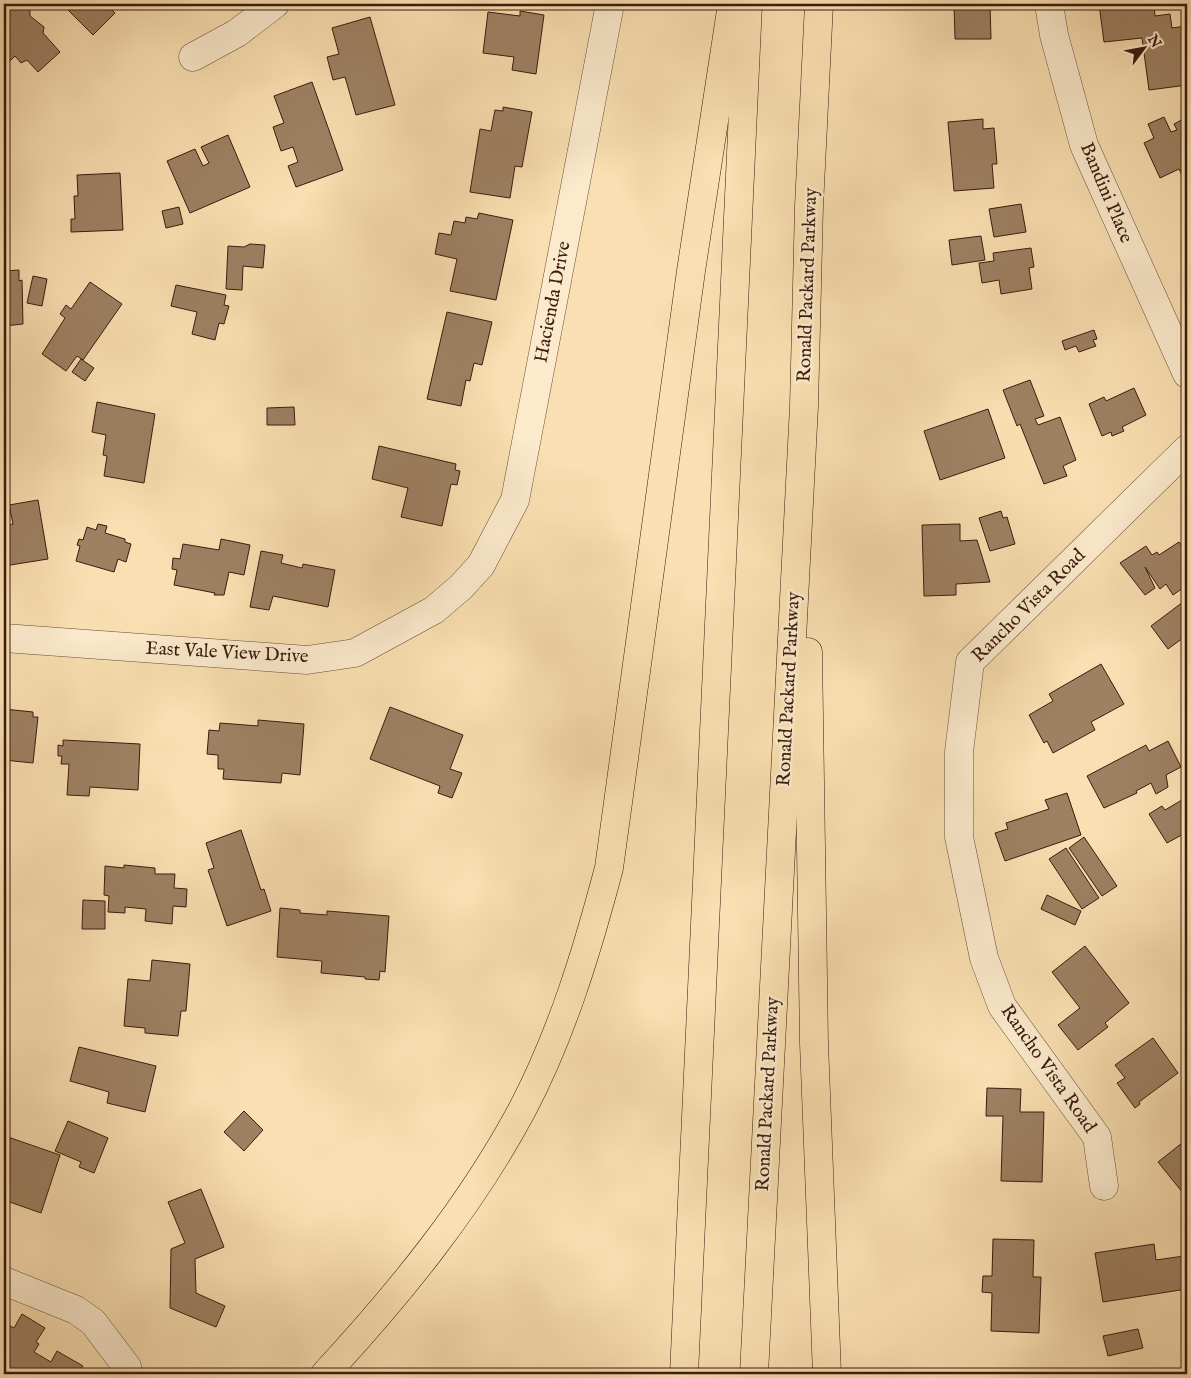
<svg xmlns="http://www.w3.org/2000/svg" width="1191" height="1378" viewBox="0 0 1191 1378" font-family="'IM FELL English',serif">
	<style>
		.building { fill: #9d8163; stroke: #3a1b0e }
		.lines { fill: none; stroke-linecap: round; stroke-linejoin: round }
		.minor-casing { stroke: #6a4c37; stroke-width: 29 }
		.highway-casing { stroke: #3a1b0e; stroke-width: 29 }
		.minor { stroke: #fbeacc; stroke-width: 28 }
		.highway { stroke: #f9dfb1; stroke-width: 28 }
		.labels { text-anchor: middle; dominant-baseline: central; stroke-width: 5; stroke-linejoin: round; paint-order: stroke }
		.street-label { font-size: 19px; fill: #3a1b0e; stroke: #fbeacc }
	</style>
	<rect width="100%" height="100%" fill="#f9dfb1"/>
	<filter id="stains"><feTurbulence type="fractalNoise" baseFrequency=".004" numOctaves="4"/><feColorMatrix values="0 0 0 0 .2 0 0 0 0 .09 0 0 0 0 .02 0 0 0 .5 -.17"/></filter>
	<radialGradient id="worn" r=".72"><stop offset=".6" stop-color="#630" stop-opacity="0"/><stop offset="1" stop-color="#630" stop-opacity=".3"/></radialGradient>
	<g class="building">
		<path d="M4 4H12L15 6 23 4 30 11V16L44 27 43 33 60 52 38 72 27 60 21 63 15 56 8 63 4 62Z"/>
		<path d="M62 4H105L115 13 93 35Z"/>
		<path d="M954 4H990L991 39H955Z"/>
		<path d="M1099 4H1119V7L1154 4 1155 16 1170 14 1172 28 1186 26 1187 85 1149 90 1142 38 1104 42Z"/>
		<path d="M520 11 544 15 536 74 512 70 514 57 483 53 488 12 520 16Z"/>
		<path d="M370 17 395 105 356 115 345 77 333 80 327 57 339 54 332 28Z"/>
		<path d="M312 82 343 170 296 187 288 166 298 162 293 147 281 151 273 127 284 123 274 96Z"/>
		<path d="M503 107 532 112 522 167 515 166 510 198 470 192 480 129 491 131 495 110 503 111Z"/>
		<path d="M1164 117 1171 132 1177 130 1174 124 1187 117V185L1179 169 1160 178 1144 143 1154 138 1148 124Z"/>
		<path d="M983 119V129L994 128 997 164H992L994 188 954 191 948 122Z"/>
		<path d="M228 135 250 187 190 213 167 161 195 149 203 166 209 163 201 147Z"/>
		<path d="M120 173 123 230 71 232V219H75L74 196H78L77 175Z"/>
		<path d="M1021 204 1026 232 994 237 989 209Z"/>
		<path d="M179 207 183 224 166 228 162 211Z"/>
		<path d="M479 213 513 220 496 300 450 291 457 259 435 254 439 233 451 235 454 221 465 223 466 217 477 219Z"/>
		<path d="M981 236 985 260 952 265 949 240Z"/>
		<path d="M250 244 265 245 263 268 243 266 242 290 226 289 228 246 244 247Z"/>
		<path d="M1031 248 1034 267 1029 268 1032 289 1001 294 999 280 982 283 979 263 994 261 993 253Z"/>
		<path d="M19 270V281L22 280 23 324 4 326V271Z"/>
		<path d="M33 276 47 279 42 306 27 303Z"/>
		<path d="M90 282 122 304 83 360 77 356 66 371 42 354 65 318 60 314 66 305 71 309Z"/>
		<path d="M176 285 226 295 224 305 229 306 224 324 219 323 215 340 192 334 197 312 171 306Z"/>
		<path d="M447 312 492 322 482 365 474 363 470 381 466 380 461 406 427 399Z"/>
		<path d="M1094 330 1097 339 1093 340 1096 346 1079 352 1076 346 1065 350 1062 341Z"/>
		<path d="M81 359 94 368 85 381 72 372Z"/>
		<path d="M1030 380 1044 416 1035 419 1038 425 1060 417 1076 460 1063 466 1067 476 1044 484 1020 424 1017 426 1003 390Z"/>
		<path d="M1134 388 1146 415 1122 427 1124 431 1112 436 1111 432 1102 436 1089 404 1104 397 1106 401Z"/>
		<path d="M97 402 155 414 144 483 104 476 107 456 103 455 106 435 92 432Z"/>
		<path d="M294 407 295 425H267V408Z"/>
		<path d="M988 409 1005 458 940 480 924 431Z"/>
		<path d="M379 446 456 464 455 470 460 471 457 485 451 484 442 526 401 517 408 488 372 479Z"/>
		<path d="M38 500 48 559 4 566V506L7 525 13 524 9 505Z"/>
		<path d="M1001 511 1003 518 1007 517 1015 544 990 551 979 518Z"/>
		<path d="M98 524 107 526 105 533 125 539V542L131 544 126 562 118 559 114 572 76 561 80 546 77 545 79 539 83 540 87 527 96 530Z"/>
		<path d="M960 524V541L977 540 990 582 956 584V595L924 596 922 525Z"/>
		<path d="M221 539 250 545 244 575 229 572 224 595H214L215 593 174 585 177 570 172 569 173 558 180 559 183 544 219 550Z"/>
		<path d="M1179 542 1183 548 1187 545V585L1173 595 1166 584 1160 589 1145 567 1155 588 1145 595 1120 563 1146 546 1152 555 1157 552 1159 555Z"/>
		<path d="M261 551 283 555 281 563 302 568 303 564 335 570 328 607 273 596 269 610 250 607Z"/>
		<path d="M1187 599V635L1168 649 1151 626Z"/>
		<path d="M1101 664 1124 704 1091 722 1095 730 1053 753 1047 741 1044 743 1029 715 1053 701 1049 694Z"/>
		<path d="M390 707 463 735 450 769 462 773 452 798 438 793 440 786 370 759Z"/>
		<path d="M4 709 33 712V717H38L33 763 4 760Z"/>
		<path d="M258 720 304 724 300 775 282 773 281 783 223 779 224 769H218V755L207 754 209 730 219 731 220 723 258 726Z"/>
		<path d="M63 740 140 744 138 790 90 787 89 796 67 795 69 764H61L62 756H58V745L63 746Z"/>
		<path d="M1168 741 1181 767 1166 775 1168 787 1156 794 1151 783 1136 791 1137 793 1104 808 1087 776 1146 745 1149 751Z"/>
		<path d="M1067 793 1081 835 1005 861 995 833 1008 829 1006 823 1049 809 1045 800Z"/>
		<path d="M1187 797V832L1167 843 1149 814 1162 806 1165 810Z"/>
		<path d="M241 830 261 890 264 889 271 911 227 926 208 870 214 868 206 843Z"/>
		<path d="M1084 837 1117 886 1102 896 1069 848Z"/>
		<path d="M1066 848 1099 898 1082 909 1049 859Z"/>
		<path d="M124 865 155 868V874H175L174 888 187 889 186 907 173 906 172 924 145 921 146 909 125 907V913L108 912 109 896 104 895 105 866 124 868Z"/>
		<path d="M1047 895 1081 911 1075 925 1041 909Z"/>
		<path d="M83 900 105 901V929H82Z"/>
		<path d="M280 908 300 910V913L327 915V911L389 916 385 972 380 971 379 980 365 979V977L321 973 322 961 277 957Z"/>
		<path d="M1085 946 1129 1003 1105 1023 1108 1027 1078 1050 1058 1025 1080 1008 1052 972Z"/>
		<path d="M152 960 190 964 186 1011H181L178 1036 145 1033V1028L124 1026 128 979 150 981Z"/>
		<path d="M1153 1038 1178 1073 1139 1102 1140 1104 1135 1108 1117 1083 1125 1078 1115 1065Z"/>
		<path d="M79 1047 156 1066 145 1112 107 1103 109 1092 70 1081Z"/>
		<path d="M987 1088 1021 1089 1020 1112H1044L1042 1182 1001 1181 1003 1116H986Z"/>
		<path d="M244 1111 263 1130 244 1151 224 1132Z"/>
		<path d="M68 1121 108 1138 94 1173 79 1167 81 1162 55 1151Z"/>
		<path d="M8 1137 60 1155 41 1213 4 1200V1149Z"/>
		<path d="M1187 1139V1198L1158 1162Z"/>
		<path d="M201 1189 224 1247 195 1259 196 1293 225 1306 216 1327 170 1308 171 1249 185 1243 168 1202Z"/>
		<path d="M993 1239 1034 1240 1033 1277H1041L1039 1333 991 1331 992 1293 982 1292 983 1276H992Z"/>
		<path d="M1154 1244 1156 1260 1184 1256 1187 1289 1103 1302 1095 1253Z"/>
		<path d="M22 1314 45 1328 36 1342 39 1344 34 1352 51 1362 57 1351 83 1366 77 1374H4V1337L10 1326 14 1328Z"/>
		<path d="M1138 1329 1143 1348 1108 1356 1103 1336Z"/>
	</g>
	<g class="lines">
		<g class="minor-casing">
			<g id="minor">
				<path d="M1049 4 1054 35 1084 145 1187 374"/>
				<path d="M193 57 237 33 275 4"/>
				<path d="M4 638 307 660 355 653 434 610 461 587 481 565 515 500 610 4"/>
				<path d="M1104 1186 1097 1137 1002 1006 984 958 959 837V752L970 662 1187 449"/>
				<path d="M4 1281 76 1310 93 1322 127 1367 129 1374"/>
			</g>
		</g>
		<g class="highway-casing">
			<g id="highway">
				<path d="M808 652 814 1043 827 1374"/>
				<path d="M325 1374C399 1294 470 1207 522 1110 562 1034 587 951 609 868L691 271 732 4"/>
				<path d="M684 1374 748 4"/>
				<path d="M754 1374 804 406 809 206 819 4"/>
			</g>
		</g>
		<use href="#minor" class="minor"/>
		<use href="#highway" class="highway"/>
	</g>
	<g class="labels">
		<g class="street-label">
			<text transform="translate(1106 193) rotate(67)">Bandini Place</text>
			<text transform="translate(808 285) rotate(-88)">Ronald Packard Parkway</text>
			<text transform="translate(553 302) rotate(-79)">Hacienda Drive</text>
			<text transform="translate(1029 606) rotate(-45)">Rancho Vista Road</text>
			<text transform="translate(227 653) rotate(3)">East Vale View Drive</text>
			<text transform="translate(789 689) rotate(-87)">Ronald Packard Parkway</text>
			<text transform="translate(1048 1069) rotate(55)">Rancho Vista Road</text>
			<text transform="translate(768 1094) rotate(-87)">Ronald Packard Parkway</text>
		</g>
	</g>
	<rect width="1191" height="1378" fill="none" stroke="#f9dfb1" stroke-width="20"/>
	<rect x="5" y="5" width="1181" height="1368" fill="none" stroke="#3a1b0e" stroke-width="2.5"/>
	<rect x="10" y="10" width="1171" height="1358" fill="none" stroke="#3a1b0e"/>
	<g transform="translate(1144 48) rotate(58)" stroke="#fbeacc" stroke-width="4" paint-order="stroke">
	<path d="M0-4L9 19L0 12L-9 19Z" fill="#3a1b0e"/>
	<text y="-8" font-size="14" font-weight="bold" text-anchor="middle" fill="#3a1b0e">N</text>
	</g>
	<rect width="100%" height="100%" filter="url(#stains)"/>
	<rect width="100%" height="100%" fill="url(#worn)"/>
</svg>
